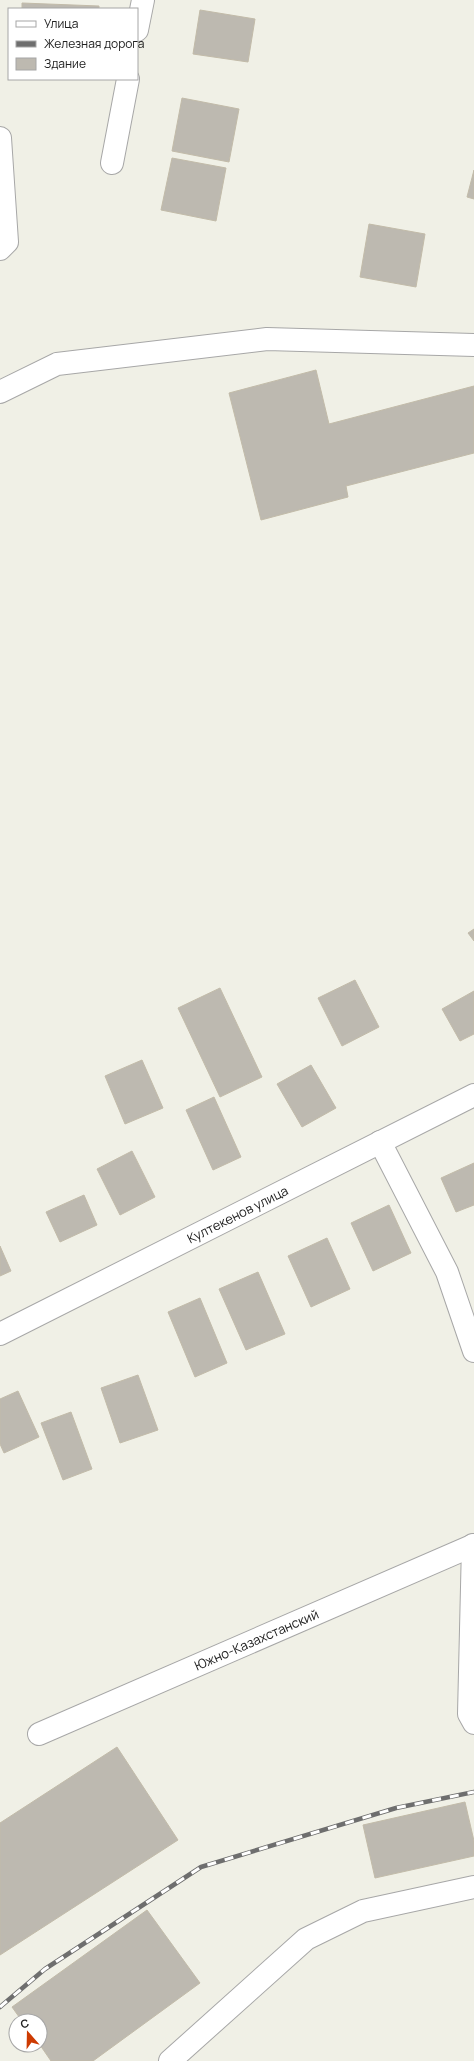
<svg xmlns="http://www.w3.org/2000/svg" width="474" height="2061" viewBox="0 0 474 2061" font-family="Manrope,sans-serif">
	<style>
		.building { fill: #bdb9b0; stroke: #c2bba9 }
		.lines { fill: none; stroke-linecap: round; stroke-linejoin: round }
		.minor-casing { stroke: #a7a7a7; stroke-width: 24 }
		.minor { stroke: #fff; stroke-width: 22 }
		.rail-casing { stroke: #6e6e6e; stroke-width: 4.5 }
		.rail { stroke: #fff; stroke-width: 3; stroke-dasharray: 9; stroke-linecap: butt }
		.labels { text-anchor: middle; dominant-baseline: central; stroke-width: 4; stroke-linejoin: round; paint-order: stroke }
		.street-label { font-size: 13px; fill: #202020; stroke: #fff }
	</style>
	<rect width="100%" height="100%" fill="#f0f0e6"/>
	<g class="building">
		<path d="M22 3 99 6V9H22Z"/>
		<path d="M200 10 255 19 248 62 193 54Z"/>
		<path d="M182 98 239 109 229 162 172 151Z"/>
		<path d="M172 158 226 168 216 221 161 210Z"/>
		<path d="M474 170V199L467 197Z"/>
		<path d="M369 224 425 234 416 287 360 277Z"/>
		<path d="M316 370 329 424 474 386V453L346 486 348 497 261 520 229 393Z"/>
		<path d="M474 929V941L468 933Z"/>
		<path d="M355 980 379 1027 342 1046 318 998Z"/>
		<path d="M220 988 262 1077 220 1097 178 1008Z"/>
		<path d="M474 991V1034L460 1041 442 1009Z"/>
		<path d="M142 1060 163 1108 125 1124 105 1076Z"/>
		<path d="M311 1065 336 1108 302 1127 277 1084Z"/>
		<path d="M214 1097 241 1157 213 1170 186 1110Z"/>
		<path d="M132 1151 155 1197 120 1215 97 1169Z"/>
		<path d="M474 1163V1205L456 1212 441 1178Z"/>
		<path d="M84 1195 97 1225 60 1242 46 1212Z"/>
		<path d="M389 1205 411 1253 373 1271 351 1223Z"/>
		<path d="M327 1238 350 1289 311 1307 288 1256Z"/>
		<path d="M0 1246 11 1271 0 1276Z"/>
		<path d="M258 1272 285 1334 246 1350 219 1289Z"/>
		<path d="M200 1298 227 1363 195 1377 168 1312Z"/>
		<path d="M138 1375 158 1430 120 1443 101 1388Z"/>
		<path d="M18 1391 39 1437 4 1453 0 1444V1399Z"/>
		<path d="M71 1412 92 1469 63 1480 41 1423Z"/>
		<path d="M117 1747 178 1840 0 1955V1823Z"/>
		<path d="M465 1802 474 1841V1856L375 1878 363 1825Z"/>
		<path d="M147 1910 200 1983 93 2061H51L40 2045V2021H22L12 2007Z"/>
	</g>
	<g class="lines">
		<g class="minor-casing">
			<g id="minor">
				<path d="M137 30 143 0"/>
				<path d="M0 138 7 242 0 249"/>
				<path d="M112 163 128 79"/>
				<path d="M0 392 57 364 267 339 474 345"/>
				<path d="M380 1142 447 1272 474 1351"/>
				<path id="s1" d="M0 1334 474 1095"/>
				<path d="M473 1545 469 1714 474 1723"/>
				<path id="s2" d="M39 1734 474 1545"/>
				<path d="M170 2061 306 1939 363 1911 474 1887"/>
			</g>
		</g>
		<use href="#minor" class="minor"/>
		<g class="rail-casing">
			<path id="rail" d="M0 2007 45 1969 201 1867 396 1808 474 1792"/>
		</g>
		<use href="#rail" class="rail"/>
	</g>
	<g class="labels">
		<g class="street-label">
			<text stroke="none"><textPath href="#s1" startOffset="266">Култекенов улица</textPath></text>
			<text stroke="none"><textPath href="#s2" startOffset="237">Южно-Казахстанский</textPath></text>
		</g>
	</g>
	<rect x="8" y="8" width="130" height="72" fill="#ffffff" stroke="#a6a6a6"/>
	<rect x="16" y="21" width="20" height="6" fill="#ffffff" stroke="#a6a6a6"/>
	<text x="44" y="28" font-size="12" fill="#202020">Улица</text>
	<rect x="16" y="41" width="20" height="6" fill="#6e6e6e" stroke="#a6a6a6"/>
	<text x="44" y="48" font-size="12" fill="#202020">Железная дорога</text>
	<rect x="16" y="58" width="20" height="12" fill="#bdb9b0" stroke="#a6a6a6"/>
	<text x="44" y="68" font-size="12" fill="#202020">Здание</text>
	<g transform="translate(28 2033) rotate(340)"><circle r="19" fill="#ffffff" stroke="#a6a6a6"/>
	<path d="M0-3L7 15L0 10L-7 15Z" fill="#cd3b02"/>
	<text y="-6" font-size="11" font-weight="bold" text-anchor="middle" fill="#202020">С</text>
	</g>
</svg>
